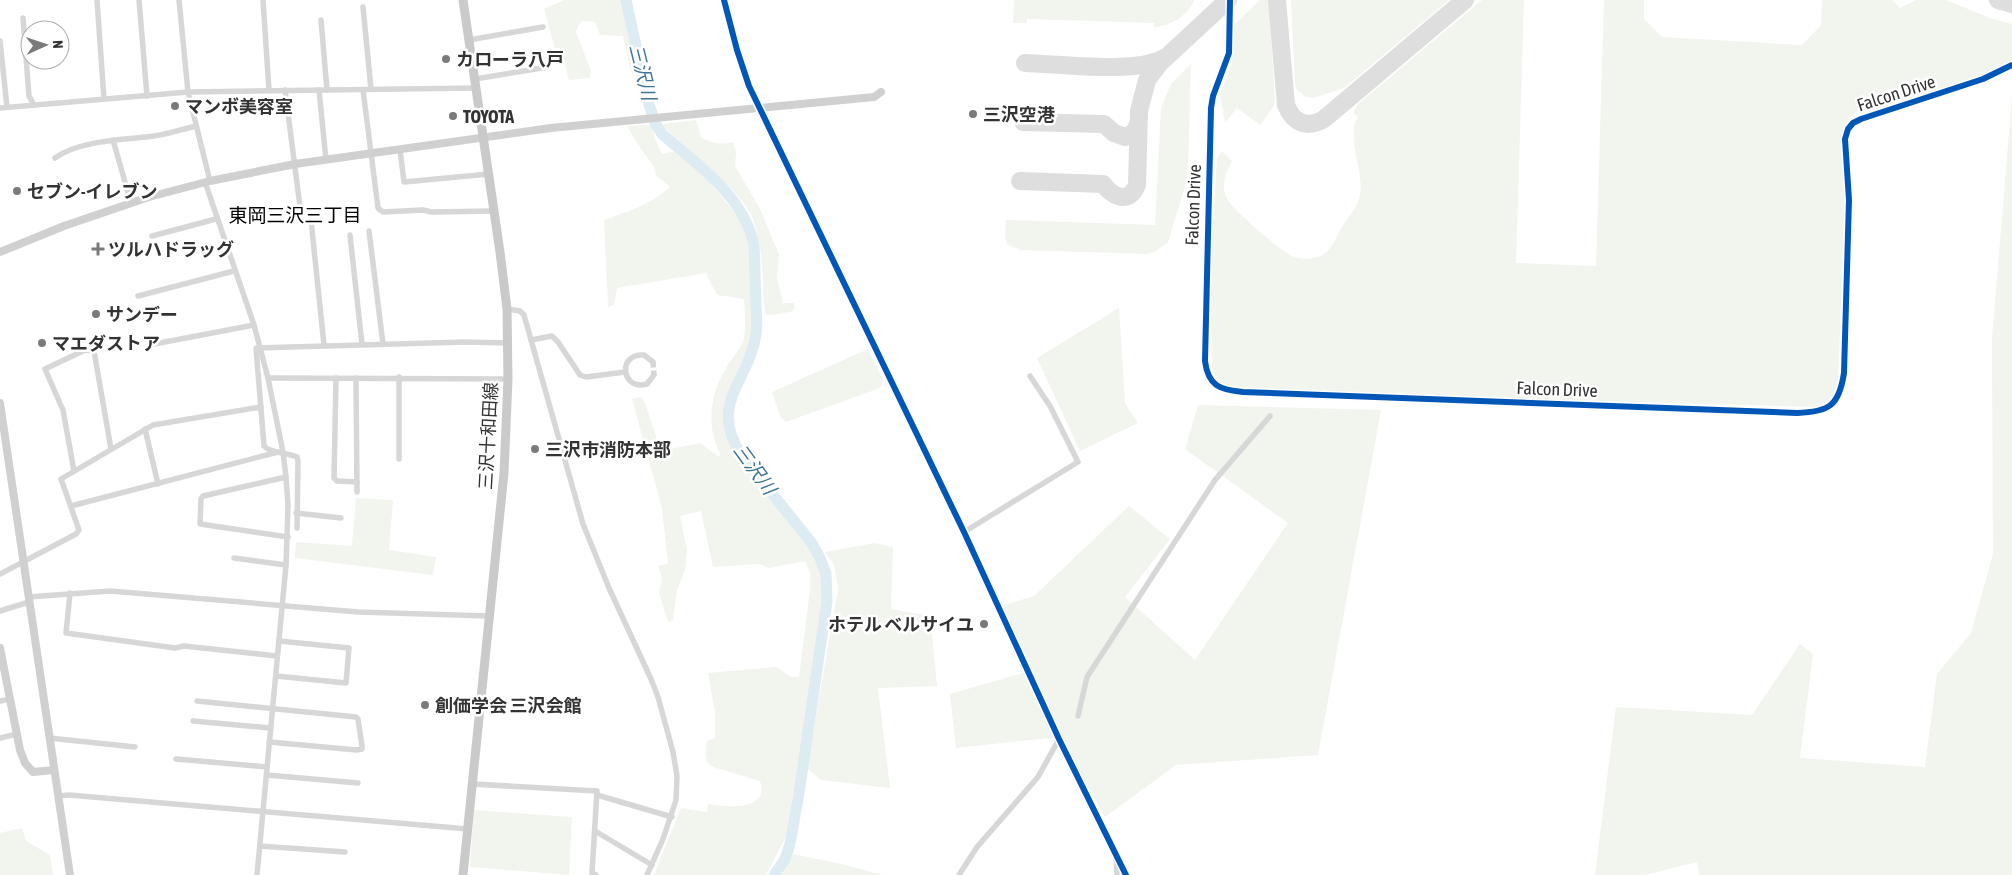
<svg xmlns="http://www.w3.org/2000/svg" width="2012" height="875" viewBox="0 0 2012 875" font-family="'Asap Condensed','Noto Sans JP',sans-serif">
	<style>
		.green { fill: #f1f5ed }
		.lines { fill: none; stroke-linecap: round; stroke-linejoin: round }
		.river { stroke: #ddebf3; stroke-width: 11 }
		.taxiway { stroke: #dedede; stroke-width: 18 }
		.street-tunnel { stroke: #d6d6d6; stroke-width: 5.5; stroke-dasharray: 5.5 3; stroke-linecap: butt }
		.street { stroke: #d7d7d7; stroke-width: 5.5 }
		.secondary { stroke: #d0d0d0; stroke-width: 8 }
		.primary { stroke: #cacaca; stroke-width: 9 }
		.cycleway-casing { stroke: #fff; stroke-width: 9 }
		.cycleway { stroke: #0057b8; stroke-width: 6 }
		.poi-dot { fill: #7a7a7a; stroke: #fff; stroke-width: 2 }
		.labels { text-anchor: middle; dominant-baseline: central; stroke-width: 5; stroke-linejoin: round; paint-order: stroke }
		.poi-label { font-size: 18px; font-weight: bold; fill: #333; stroke: #fff; text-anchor: start }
		.street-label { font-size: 18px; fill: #333; stroke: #fff }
		.water-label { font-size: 19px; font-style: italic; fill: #3f7597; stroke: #fff }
		.neighbourhood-label { font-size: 19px; fill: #000; stroke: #fff }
	</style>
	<rect width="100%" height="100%" fill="#fff"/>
	<g class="green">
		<path d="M564 0H621L637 71 634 73 631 72 623 36 600 35 595 22 582 21 578 26 576 32 591 71 590 78 569 80 563 58 557 56 544 9Z"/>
		<path d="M1014 0H1194C1189 15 1169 27 1154 27V23L1027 19V23H1013Z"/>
		<path d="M1260 0H1269L1275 101 1273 107 1260 125 1237 108 1225 123 1220 94 1232 63 1233 26Z"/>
		<path d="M1291 0H1449L1344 88 1313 98 1306 97 1297 90 1295 84Z"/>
		<path d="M1482 0H1524L1516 263 1596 266 1604 0H1644V19L1662 37 1802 45 1821 25 1822 0H1893L1900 8 1916 0H1946L1990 18 2012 24V62L1975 79 1904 102 1878 109 1868 108 1856 112 1847 122 1841 141 1845 198 1838 382 1831 399 1816 407 1390 395 1236 387C1224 385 1215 380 1212 367L1210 277 1217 158 1222 151 1232 161C1226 172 1221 185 1226 197 1229 207 1284 254 1294 257 1302 259 1317 260 1324 254 1332 249 1336 237 1341 229 1347 219 1357 207 1360 196 1365 172 1345 137 1358 117L1353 113 1358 104Z"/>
		<path d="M1191 64 1188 168 1184 190 1168 242 1156 251 1147 254 1021 250 1008 245 1005 237 1006 220 1155 225 1161 108 1171 84Z"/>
		<path d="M2012 97V875H1699L1697 862 1646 875H1595L1616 707 1752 715 1800 644 1813 654 1800 758 1925 767 1937 674 1971 633 1993 554 1992 338Z"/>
		<path d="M696 120 701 137C713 144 720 145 733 142L736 152 735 166 761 211 779 255 777 278 783 303H794L795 307 793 311C783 313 773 316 765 314 762 283 764 249 753 219 743 191 685 148 662 125L669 123Z"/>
		<path d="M652 125 655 139 662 154 676 151 690 162 714 187 742 222 750 244 753 280V339L749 352 727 397 723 416 725 430 741 461 808 542 821 574 824 596 813 677 786 836 766 875H654L681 808 707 812 708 804C725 807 771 812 760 781L713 767 707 762 706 753 707 741 715 738V712L708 673 776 667 791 677H799L810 590V573L805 561 769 568 760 564 713 567 701 511 680 516 687 550 685 570 677 590 673 620 668 622 659 593 662 579 658 566 668 563 662 509 632 399 641 397 645 403 661 451 700 443 719 457 720 454C706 426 710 394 726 368 731 359 741 349 744 338 746 325 745 312 744 299L717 295 706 273 617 288 614 305 608 307 604 220C627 212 652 204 670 187L656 175 654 167 637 143 627 126Z"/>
		<path d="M1119 308 1125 403 1138 423 1080 451 1037 358Z"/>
		<path d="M868 349 883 380 880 388 786 422 781 418 772 392Z"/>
		<path d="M1198 405 1381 410 1318 755 1176 765 1105 817 1058 737 956 748 950 694 1023 673 994 608 1034 596 1129 506 1170 539 1125 597 1195 660 1288 523 1185 449Z"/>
		<path d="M356 498 393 500 389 550 436 557 433 575 295 558 296 542 352 546Z"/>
		<path d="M875 543 893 547 891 609 930 616 937 686 878 688 890 788 821 780 807 768 838 588 834 565 825 552Z"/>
		<path d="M474 810 572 817 569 875 470 867Z"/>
		<path d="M22 828 26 841 50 855 53 875H0V833Z"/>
		<path d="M793 854 846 865 882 875H781Z"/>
	</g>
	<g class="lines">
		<path class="river" d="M626 0 648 101 655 123 662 134C698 165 744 196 754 245 755 264 755 283 756 303 756 313 758 324 756 334 749 383 707 403 742 456L811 542 820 558 826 574 827 601 799 793 790 844 785 859 774 875"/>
		<g class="taxiway">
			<path d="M1277 0 1286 105C1293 123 1307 129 1324 119L1465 0"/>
			<path d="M1998 0 2012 4"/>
			<path d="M1025 63C1059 64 1138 74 1164 58"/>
			<path d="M1023 122 1104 124 1114 133 1125 137 1134 133 1138 124"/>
			<path d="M1020 181 1103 184C1114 198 1129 204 1137 185L1139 111 1147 80 1159 64 1228 0"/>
		</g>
		<path class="street-tunnel" d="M653 362 654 375"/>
		<g class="street">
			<path d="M97 0 104 99"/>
			<path d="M139 0 147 96"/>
			<path d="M179 0 188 92 210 181"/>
			<path d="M263 0 269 90"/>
			<path d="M363 7 371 89"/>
			<path d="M23 18 29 96 34 105"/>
			<path d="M321 20 327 90"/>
			<path d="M469 40 543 27"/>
			<path d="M0 41 7 107"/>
			<path d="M475 79 548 67"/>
			<path d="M285 90 301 214"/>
			<path d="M319 90 326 160"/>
			<path d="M363 90 378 208 383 212 423 210 431 212 495 211"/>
			<path d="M0 108 188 92 476 88"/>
			<path d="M113 140 131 203"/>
			<path d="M400 150 404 182 489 174"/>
			<path d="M55 158C79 140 125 140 154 136 168 134 183 129 196 126"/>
			<path d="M205 182 254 325 268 378 283 452 286 477 288 506 286 565 257 875"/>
			<path d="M311 220 324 345"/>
			<path d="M369 231 383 344"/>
			<path d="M350 235 362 344"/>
			<path d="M152 236 216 219"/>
			<path d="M138 296 234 271"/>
			<path d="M507 309 520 311 524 315 583 524 609 588 651 679 658 697 673 752 677 776 676 800 663 839 647 875"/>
			<path d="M531 340 552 336 558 342 580 375 586 377 625 372"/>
			<path d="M149 345 254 325"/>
			<path d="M653 362 644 355C617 353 621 391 647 384L654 375"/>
			<path d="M268 378 508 379"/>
			<path d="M336 378 334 478 337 481 357 482"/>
			<path d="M356 378 357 492"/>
			<path d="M145 429 158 484"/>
			<path d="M399 459V377"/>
			<path d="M74 471 63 410 45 369 85 350 94 351 111 449"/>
			<path d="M286 477 203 496 201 499 200 524 288 537"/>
			<path d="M71 506 278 452"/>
			<path d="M296 513 341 518"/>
			<path d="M297 528 298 461 297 457C287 452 271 454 264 446L256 348 465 342 508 343"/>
			<path d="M964 532 1078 462 1050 406 1030 376"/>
			<path d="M234 558 286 565"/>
			<path d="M0 574 76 534 79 530 61 479 153 425 261 407"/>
			<path d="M70 593 66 633 175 648 184 646 277 656"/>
			<path d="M28 597 110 591 358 612 489 616"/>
			<path d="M0 611 29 602"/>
			<path d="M276 676 346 683 349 648 279 641"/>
			<path d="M0 701 10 699"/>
			<path d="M197 701 356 717 358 719 362 746V749L357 750 269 742"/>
			<path d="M1078 716 1087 677 1215 480 1270 416"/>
			<path d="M193 721 271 728"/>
			<path d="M0 738 17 734"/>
			<path d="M49 738 135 747"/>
			<path d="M176 759 267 767"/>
			<path d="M267 775 358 783"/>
			<path d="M472 784 597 791 592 873 596 875"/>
			<path d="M597 795 672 817"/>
			<path d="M58 796 69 795 468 829"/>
			<path d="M595 831 652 865"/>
			<path d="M260 846 345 852"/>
			<path d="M1116 857 1117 875"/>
			<path d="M959 875 977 847 1038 777 1059 739"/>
		</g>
		<g class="secondary">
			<path d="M724 0 737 50 749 86 964 532 1059 739 1126 875"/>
			<path d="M1230 0 1229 53 1213 96 1211 108 1205 361C1208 386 1220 390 1243 392L1797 413C1829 412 1839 406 1844 373L1849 200 1845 139 1848 129 1853 123 1861 119 1983 79 2012 65"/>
			<path d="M0 252 64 226 149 197 210 181 295 164 551 128 874 97 881 92"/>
			<path d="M0 403 70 875"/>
			<path d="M0 648 20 750 25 763 33 772 54 770"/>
		</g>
		<path class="primary" d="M463 0 500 252 507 309 508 379 504 473 463 875"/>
		<g class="cycleway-casing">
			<g id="cycleway">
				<path d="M724 0 737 50 749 86 964 532 1059 739 1126 875"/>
				<path d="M1230 0 1229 53 1213 96 1211 108 1205 361C1208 386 1220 390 1243 392L1797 413C1829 412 1839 406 1844 373L1849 200 1845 139 1848 129 1853 123 1861 119 1983 79 2012 65"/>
			</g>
		</g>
		<use href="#cycleway" class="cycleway"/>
	</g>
	<g class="poi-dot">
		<circle cx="446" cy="59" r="5"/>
		<circle cx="175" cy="106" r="5"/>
		<circle cx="973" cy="114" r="5"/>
		<circle cx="453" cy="116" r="5"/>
		<circle cx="17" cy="191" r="5"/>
		<path d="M95.5 241.5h5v5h5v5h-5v5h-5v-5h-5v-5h5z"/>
		<circle cx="96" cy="314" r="5"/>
		<circle cx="42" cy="343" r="5"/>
		<circle cx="535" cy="449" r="5"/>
		<circle cx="984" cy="624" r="5"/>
		<circle cx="425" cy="705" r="5"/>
	</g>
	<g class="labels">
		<g class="poi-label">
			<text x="456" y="59">カローラ八戸</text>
			<text x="185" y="106">マンボ美容室</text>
			<text x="983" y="114">三沢空港</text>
			<text x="463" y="116">TOYOTA</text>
			<text x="27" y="191">セブン-イレブン</text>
			<text x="108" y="249">ツルハドラッグ</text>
			<text x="106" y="314">サンデー</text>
			<text x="52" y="343">マエダストア</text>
			<text x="545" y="449">三沢市消防本部</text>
			<text x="974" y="624" text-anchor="end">ホテル ベルサイユ</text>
			<text x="435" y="705">創価学会 三沢会館</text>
		</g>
		<g class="street-label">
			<text transform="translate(1896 93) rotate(-18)">Falcon Drive</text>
			<text transform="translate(1193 205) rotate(-88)">Falcon Drive</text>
			<text transform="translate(1557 389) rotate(2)">Falcon Drive</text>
			<text transform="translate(488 436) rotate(-87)">三沢十和田線</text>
		</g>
		<g class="water-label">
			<text transform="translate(643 72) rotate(76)">三沢川</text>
			<text transform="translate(755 469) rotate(54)">三沢川</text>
		</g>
		<g class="neighbourhood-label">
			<text x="295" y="215">東岡三沢三丁目</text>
		</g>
	</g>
	<g transform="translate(45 45) rotate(87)"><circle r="24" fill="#ffffff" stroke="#adadad"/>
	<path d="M0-4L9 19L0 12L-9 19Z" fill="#7a7a7a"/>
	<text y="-8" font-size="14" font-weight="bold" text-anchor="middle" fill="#333333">N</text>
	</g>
</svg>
